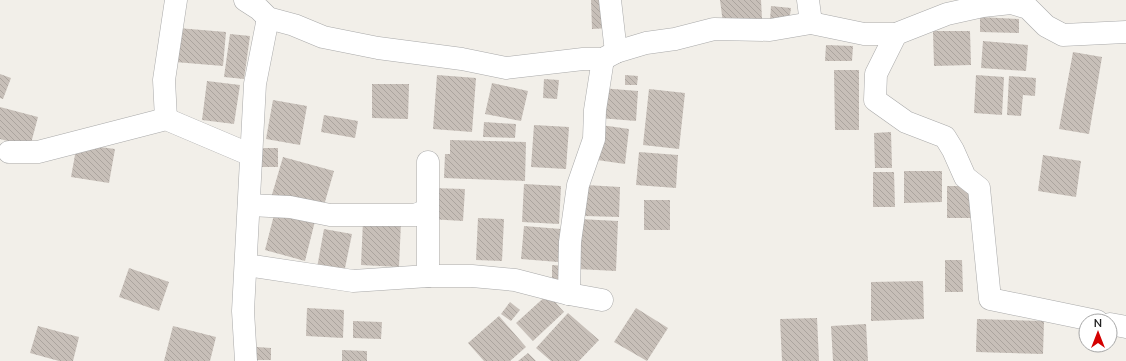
<svg xmlns="http://www.w3.org/2000/svg" width="1126" height="361" viewBox="0 0 1126 361" font-family="Mulish,sans-serif">
	<style>
		.building { fill: url(#building-back-hatch) }
		.lines { fill: none; stroke-linecap: round; stroke-linejoin: round }
		.street-casing { stroke: #a9a9a9; stroke-width: 23 }
		.street { stroke: #fff; stroke-width: 22 }
	</style>
	<defs>
		<pattern id="building-back-hatch" width="6" height="6" patternUnits="userSpaceOnUse"><rect width="6" height="6" fill="#c7bfb8"/><path d="M-1 5l2 2M0 0l6 6M5-1l2 2" fill="none" stroke="#aba49e"/></pattern>
	</defs>
	<rect width="100%" height="100%" fill="#f2efe9"/>
	<g class="building">
		<path d="M591 0H607L609 28 592 29Z"/>
		<path d="M720 0H761L762 19 723 23Z"/>
		<path d="M771 6 791 8 789 22 770 21Z"/>
		<path d="M980 17 1019 19V33L980 32Z"/>
		<path d="M178 28 226 32 223 66 175 62Z"/>
		<path d="M933 31H970L971 65 934 66Z"/>
		<path d="M230 34 250 36 244 79 224 77Z"/>
		<path d="M983 41 1028 45 1026 71 981 68Z"/>
		<path d="M826 45 853 46 852 61H825Z"/>
		<path d="M1073 52 1102 57 1089 134 1059 129Z"/>
		<path d="M834 70H859V130H835Z"/>
		<path d="M0 74 11 78 3 99 0 98Z"/>
		<path d="M437 75 476 78 472 132 433 129Z"/>
		<path d="M625 75 638 76 637 85H625Z"/>
		<path d="M976 75 1004 77 1002 115 974 113Z"/>
		<path d="M1009 76 1036 78 1035 96 1023 95 1021 116 1007 115Z"/>
		<path d="M544 79 559 80 557 99 543 98Z"/>
		<path d="M207 81 240 85 234 124 202 120Z"/>
		<path d="M492 83 528 91 521 121 485 114Z"/>
		<path d="M372 84H409L408 119 372 118Z"/>
		<path d="M601 88 638 91 636 121 599 118Z"/>
		<path d="M649 89 685 93 679 149 643 145Z"/>
		<path d="M273 100 307 106 300 145 266 139Z"/>
		<path d="M0 107 38 117 30 147 0 139Z"/>
		<path d="M324 115 358 121 355 138 321 132Z"/>
		<path d="M484 122 516 124 515 138 483 137Z"/>
		<path d="M534 125 569 127 566 169 531 167Z"/>
		<path d="M601 125 629 129 625 164 597 160Z"/>
		<path d="M891 132 892 168H875L874 133Z"/>
		<path d="M450 140 526 142 525 181 444 178 445 154H450Z"/>
		<path d="M77 144 115 149 109 183 71 177Z"/>
		<rect x="259" y="148" width="19" height="19"/>
		<path d="M639 152 678 155 676 188 636 185Z"/>
		<path d="M1043 155 1081 161 1076 197 1038 191Z"/>
		<path d="M283 157 334 171 322 212 271 198Z"/>
		<path d="M904 171H942V202L904 203Z"/>
		<path d="M873 172H894L895 207H873Z"/>
		<path d="M524 184 561 186 559 224 522 222Z"/>
		<path d="M586 185 620 187 619 217 585 216Z"/>
		<rect x="947" y="186" width="30" height="32"/>
		<path d="M431 188 465 189 463 221 429 219Z"/>
		<rect x="644" y="200" width="26" height="30"/>
		<path d="M275 211 315 221 305 261 265 250Z"/>
		<path d="M478 218 504 219 502 261 476 260Z"/>
		<path d="M579 219 618 221 616 271 577 269Z"/>
		<path d="M363 221 401 222 399 267 361 265Z"/>
		<path d="M524 226 561 229 558 262 521 259Z"/>
		<path d="M324 229 352 234 344 273 317 268Z"/>
		<path d="M945 260H962L963 292H945Z"/>
		<path d="M552 265 564 266 563 283H552Z"/>
		<path d="M129 268 169 282 159 311 119 297Z"/>
		<path d="M923 281 924 319 871 321V282Z"/>
		<path d="M548 294 564 312 533 341 516 323Z"/>
		<path d="M510 302 520 310 511 321 501 314Z"/>
		<path d="M307 308 344 310 343 338 306 336Z"/>
		<path d="M636 308 668 328 647 361 614 342Z"/>
		<path d="M568 313 599 340 579 361H551L536 348Z"/>
		<path d="M499 316 526 347 510 361H484L468 343Z"/>
		<path d="M817 318 819 361H782L780 319Z"/>
		<path d="M977 319 1044 321 1043 354 976 352Z"/>
		<path d="M353 321 382 322 381 339 353 338Z"/>
		<path d="M866 324 868 361H833L831 326Z"/>
		<path d="M38 326 79 337 73 361H59L30 353Z"/>
		<path d="M173 326 216 337 210 361H164Z"/>
		<path d="M257 347 271 348V360H256Z"/>
		<path d="M342 350 367 351V361H342Z"/>
		<path d="M528 353 536 361H518Z"/>
	</g>
	<g class="lines">
		<g class="street-casing">
			<g id="street">
				<path d="M245 0 259 9 268 18 294 25 323 37 378 48 462 59 506 68 583 59H603L616 52 646 43 675 39 714 29 770 30 811 23 864 34H896L947 14 983 6 1011 3 1028 8 1046 26 1063 35 1126 32"/>
				<path d="M610 0 616 52"/>
				<path d="M808 0 811 23"/>
				<path d="M896 34 876 74 875 100 906 122 945 137 953 150 965 177 979 188 990 299 1097 321"/>
				<path d="M166 119 164 80 176 0"/>
				<path d="M9 152H38L166 119 251 155"/>
				<path d="M428 162V276"/>
				<path d="M249 205 290 207 330 215H415L427 210"/>
				<path d="M246 265 353 281 428 276H472L515 280 569 294 602 300"/>
				<path d="M569 294 570 242 578 185 594 139 595 110 603 59"/>
				<path d="M1110 324 1126 327"/>
				<path d="M246 361 243 311 255 84 268 18"/>
			</g>
		</g>
		<use href="#street" class="street"/>
	</g>
	<g transform="translate(1098 333)"><circle r="19" fill="#ffffff" stroke="#a7a7a7"/>
	<path d="M0-3L7 15L0 10L-7 15Z" fill="#d40000"/>
	<text y="-6" font-size="11" font-weight="bold" text-anchor="middle" fill="#222222">N</text>
	</g>
</svg>
